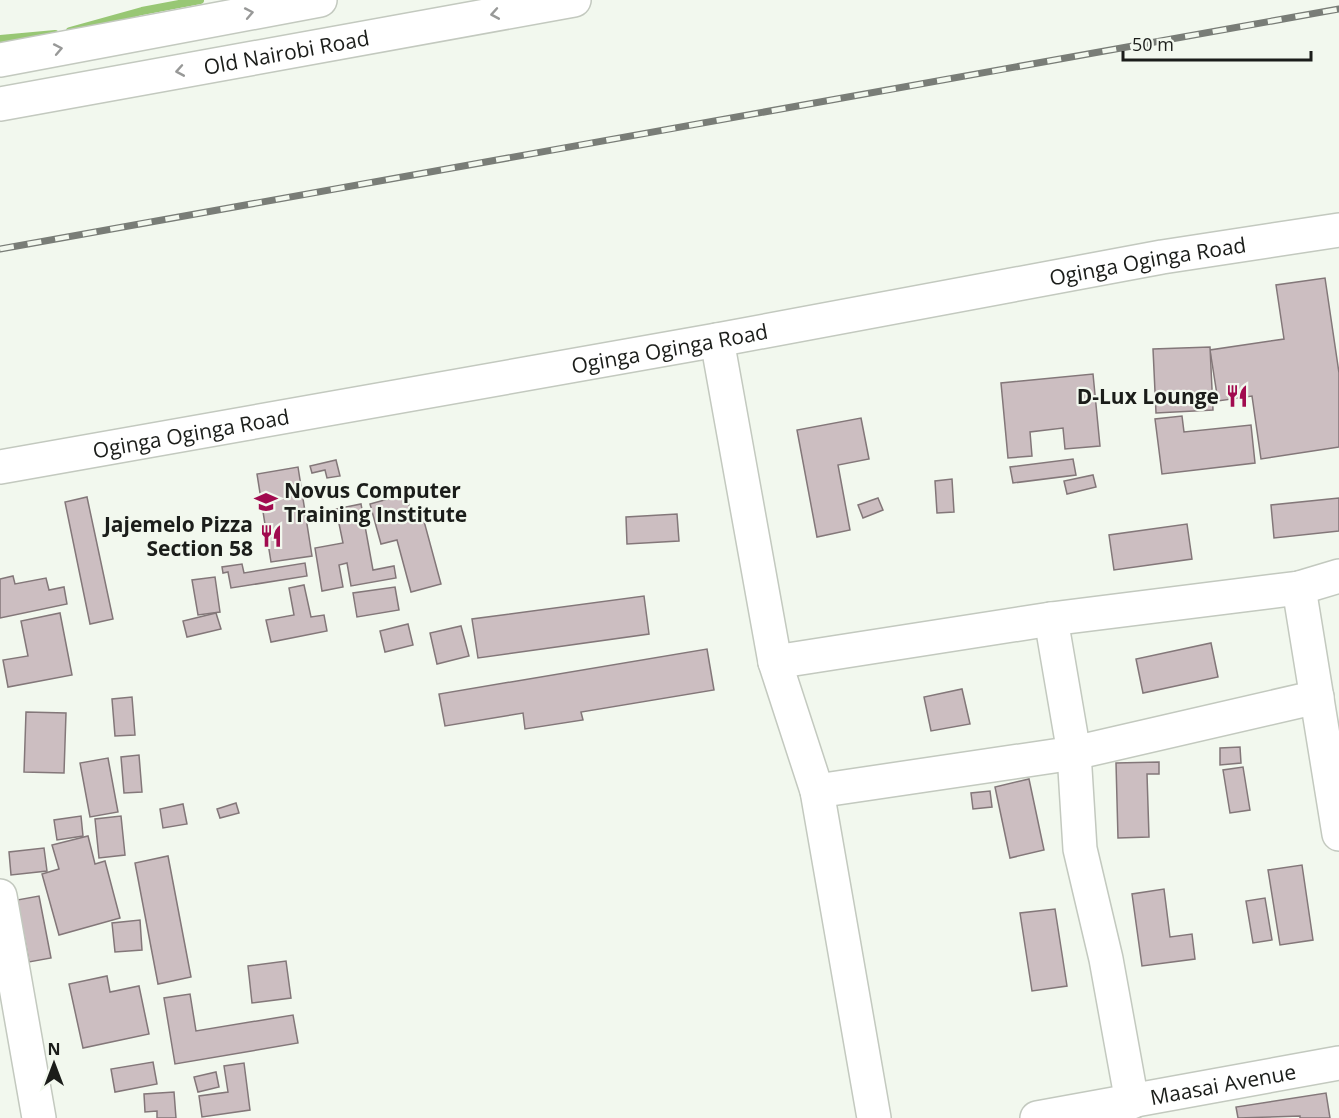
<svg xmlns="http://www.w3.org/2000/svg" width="1339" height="1118" viewBox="0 0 1339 1118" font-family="'Open Sans',sans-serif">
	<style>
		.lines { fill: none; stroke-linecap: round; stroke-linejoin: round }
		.stream { stroke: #98c774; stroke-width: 8 }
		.building { fill: #ccbec1; stroke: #837779; stroke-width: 1.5 }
		.minor-casing { stroke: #c3c9bf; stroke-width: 36 }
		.highway-casing { stroke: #c3c9bf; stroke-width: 36 }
		.minor { stroke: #fff; stroke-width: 33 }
		.highway { stroke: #fff; stroke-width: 33 }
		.rail-casing { stroke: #797d77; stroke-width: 7 }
		.rail { stroke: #f2f8ee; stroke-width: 4.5; stroke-dasharray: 14; stroke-linecap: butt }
		.oneway { stroke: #989998 }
		.labels { text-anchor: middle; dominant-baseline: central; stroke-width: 4.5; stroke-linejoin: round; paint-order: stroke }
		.street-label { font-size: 21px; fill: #1b1d1a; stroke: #f2f8ee }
		.poi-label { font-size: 21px; font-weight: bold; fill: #1b1d1a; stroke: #f2f8ee; text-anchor: end }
	</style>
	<rect width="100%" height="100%" fill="#f2f8ee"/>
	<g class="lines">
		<g class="stream">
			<path d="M70 31 142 11 200 0"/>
			<path d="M0 39 55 34"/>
		</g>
	</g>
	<g class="building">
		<path d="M1325 278 1339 373V447L1261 459 1252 396 1218 401 1210 350 1284 339 1276 285Z"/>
		<path d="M1210 347 1213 410 1156 413 1153 349Z"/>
		<path d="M1093 374 1100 446 1065 449 1063 428 1030 432 1032 456 1008 458 1001 383Z"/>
		<path d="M1182 416 1184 432 1251 425 1255 463 1162 474 1155 419Z"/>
		<path d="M861 418 869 459 838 465 850 530 817 537 797 430Z"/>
		<path d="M1073 459 1076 475 1013 483 1010 467Z"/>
		<path d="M336 460 340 476 327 478 325 470 312 473 310 466Z"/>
		<path d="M298 467 312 556 271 562 257 474Z"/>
		<path d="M1093 475 1096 487 1067 494 1064 481Z"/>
		<path d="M952 479 954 512 937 513 935 481Z"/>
		<path d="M406 494 411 512 421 510 441 584 411 592 397 540 381 544 370 504Z"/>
		<path d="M87 497 113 619 90 624 65 502Z"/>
		<path d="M878 498 883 510 863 518 858 505Z"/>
		<path d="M1339 498V531L1274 538 1271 505Z"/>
		<path d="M361 504 373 570 394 566 396 578 351 586 347 563 339 565 343 587 322 591 315 548 343 543 336 509Z"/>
		<path d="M677 514 679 541 627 544 626 517Z"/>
		<path d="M1187 524 1192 559 1114 570 1109 535Z"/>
		<path d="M305 563 307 576 231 588 228 572 223 573 222 567 242 564 244 573Z"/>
		<path d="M13 576 15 584 46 578 49 590 64 587 67 604 0 618V579Z"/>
		<path d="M215 577 220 612 198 615 192 580Z"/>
		<path d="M304 585 311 617 324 615 327 631 271 642 266 620 294 615 289 588Z"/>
		<path d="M395 587 399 610 357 617 353 593Z"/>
		<path d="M644 596 649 634 478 658 472 619Z"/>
		<path d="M60 613 72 675 8 687 3 660 28 656 21 621Z"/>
		<path d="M216 613 221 629 187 637 183 621Z"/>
		<path d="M408 624 413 645 385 652 380 631Z"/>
		<path d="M461 626 469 656 437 664 430 633Z"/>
		<path d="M1211 643 1218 677 1143 693 1136 659Z"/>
		<path d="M707 649 714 690 581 712 583 720 525 729 523 713 445 726 439 694Z"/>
		<path d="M962 689 970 724 931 731 924 697Z"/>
		<path d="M132 697 135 735 115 736 112 699Z"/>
		<path d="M26 712 66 713 64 773 24 772Z"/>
		<path d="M1240 747 1241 763 1220 765V748Z"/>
		<path d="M139 755 142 792 124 793 121 757Z"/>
		<path d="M108 758 118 812 90 817 80 763Z"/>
		<path d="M1159 762V774H1147L1149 837 1118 838 1116 763Z"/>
		<path d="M1243 767 1250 810 1230 813 1223 770Z"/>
		<path d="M1029 779 1044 850 1010 858 995 787Z"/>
		<path d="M990 791 992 807 973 809 971 793Z"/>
		<path d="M236 803 239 813 220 818 217 809Z"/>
		<path d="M183 804 187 824 163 828 160 809Z"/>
		<path d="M81 816 83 836 57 840 54 820Z"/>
		<path d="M121 816 125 855 99 858 95 819Z"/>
		<path d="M88 836 95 864 105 861 120 918 59 935 42 874 59 869 52 845Z"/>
		<path d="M44 848 47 871 11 875 9 852Z"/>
		<path d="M168 856 191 977 158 984 135 863Z"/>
		<path d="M1302 865 1313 940 1280 945 1268 870Z"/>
		<path d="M1164 889 1170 937 1192 934 1195 959 1142 966 1132 894Z"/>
		<path d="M39 896 51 958 29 962 17 900Z"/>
		<path d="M1265 898 1272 940 1253 943 1246 901Z"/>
		<path d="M1055 909 1067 986 1032 991 1020 913Z"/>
		<path d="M140 920 142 950 115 952 112 923Z"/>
		<path d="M286 961 291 998 252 1003 248 966Z"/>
		<path d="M107 976 110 992 139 986 149 1034 83 1048 69 984Z"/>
		<path d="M190 994 196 1031 293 1015 298 1043 175 1064 164 998Z"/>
		<path d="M153 1062 157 1084 115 1092 111 1069Z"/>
		<path d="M244 1063 250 1110 202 1117 199 1096 228 1092 224 1066Z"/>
		<path d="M216 1072 219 1087 198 1092 194 1077Z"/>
		<path d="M174 1092 176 1118H157V1111L145 1112 144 1094Z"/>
		<path d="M1326 1093 1330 1118H1300V1116L1238 1118 1236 1107Z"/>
	</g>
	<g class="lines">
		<g class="minor-casing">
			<g id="minor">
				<path d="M717 340 775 662 817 791 874 1118"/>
				<path id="s1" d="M0 467 717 340 1162 257 1339 230"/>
				<path d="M1299 588 1339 834"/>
				<path d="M1051 619 1074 753 1080 849 1106 959 1132 1102"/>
				<path d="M775 662 1051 619 1299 588 1339 576"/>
				<path d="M817 791 1074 753 1317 697"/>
				<path d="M0 896 39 1118"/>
				<path id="s2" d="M1037 1118 1339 1063"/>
			</g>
		</g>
		<g class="highway-casing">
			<g id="highway">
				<path d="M0 60 320 0"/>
				<path id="s3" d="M0 104 574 0"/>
			</g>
		</g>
		<use href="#minor" class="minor"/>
		<use href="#highway" class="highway"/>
		<g class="rail-casing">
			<path id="rail" d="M0 249 1339 9"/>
		</g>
		<use href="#rail" class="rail"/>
	</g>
	<defs><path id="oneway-chevron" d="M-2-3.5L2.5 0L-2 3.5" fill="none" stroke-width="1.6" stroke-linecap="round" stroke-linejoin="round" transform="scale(1.5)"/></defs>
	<g class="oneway">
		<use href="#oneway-chevron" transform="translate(249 13) rotate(-11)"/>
		<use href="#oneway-chevron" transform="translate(495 14) rotate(170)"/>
		<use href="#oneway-chevron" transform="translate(58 49) rotate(-11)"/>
		<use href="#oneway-chevron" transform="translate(180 71) rotate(170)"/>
	</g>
	<defs>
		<g id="restaurant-bare" transform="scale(1.8)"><path d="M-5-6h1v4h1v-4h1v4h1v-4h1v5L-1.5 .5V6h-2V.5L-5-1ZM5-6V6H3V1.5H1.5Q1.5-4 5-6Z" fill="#a10b4f" stroke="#f2f8ee" stroke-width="2.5" paint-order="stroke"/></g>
		<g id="university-bare" transform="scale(1.8)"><path d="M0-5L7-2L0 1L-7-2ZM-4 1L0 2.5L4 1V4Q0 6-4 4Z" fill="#a10b4f" stroke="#f2f8ee" stroke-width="2.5" paint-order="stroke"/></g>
	</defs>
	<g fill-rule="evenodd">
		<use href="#restaurant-bare" x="1237" y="396"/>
		<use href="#university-bare" x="266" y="502"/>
		<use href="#restaurant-bare" x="271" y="536"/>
	</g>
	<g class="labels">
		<g class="street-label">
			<text stroke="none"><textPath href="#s3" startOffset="291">Old Nairobi Road</textPath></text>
			<text stroke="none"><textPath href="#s1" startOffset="1166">Oginga Oginga Road</textPath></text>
			<text stroke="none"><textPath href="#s1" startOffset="680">Oginga Oginga Road</textPath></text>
			<text stroke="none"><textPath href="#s1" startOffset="194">Oginga Oginga Road</textPath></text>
			<text stroke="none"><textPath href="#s2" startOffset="189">Maasai Avenue</textPath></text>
		</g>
		<g class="poi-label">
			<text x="1219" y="396">D-Lux Lounge</text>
			<text x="284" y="490" text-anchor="start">Novus Computer<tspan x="284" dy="24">Training Institute</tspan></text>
			<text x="253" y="524">Jajemelo Pizza<tspan x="253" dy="24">Section 58</tspan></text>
		</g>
	</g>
	<g transform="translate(54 1064)" stroke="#f2f8ee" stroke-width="4.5" paint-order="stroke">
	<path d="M0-4.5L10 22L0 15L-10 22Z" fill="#1b1d1a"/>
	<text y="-9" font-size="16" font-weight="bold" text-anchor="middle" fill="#1b1d1a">N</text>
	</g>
	<path d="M1123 51v9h188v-9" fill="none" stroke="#1b1d1a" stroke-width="3"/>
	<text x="1132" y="51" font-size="18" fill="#1b1d1a" stroke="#f2f8ee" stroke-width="4.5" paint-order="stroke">50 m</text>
</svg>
